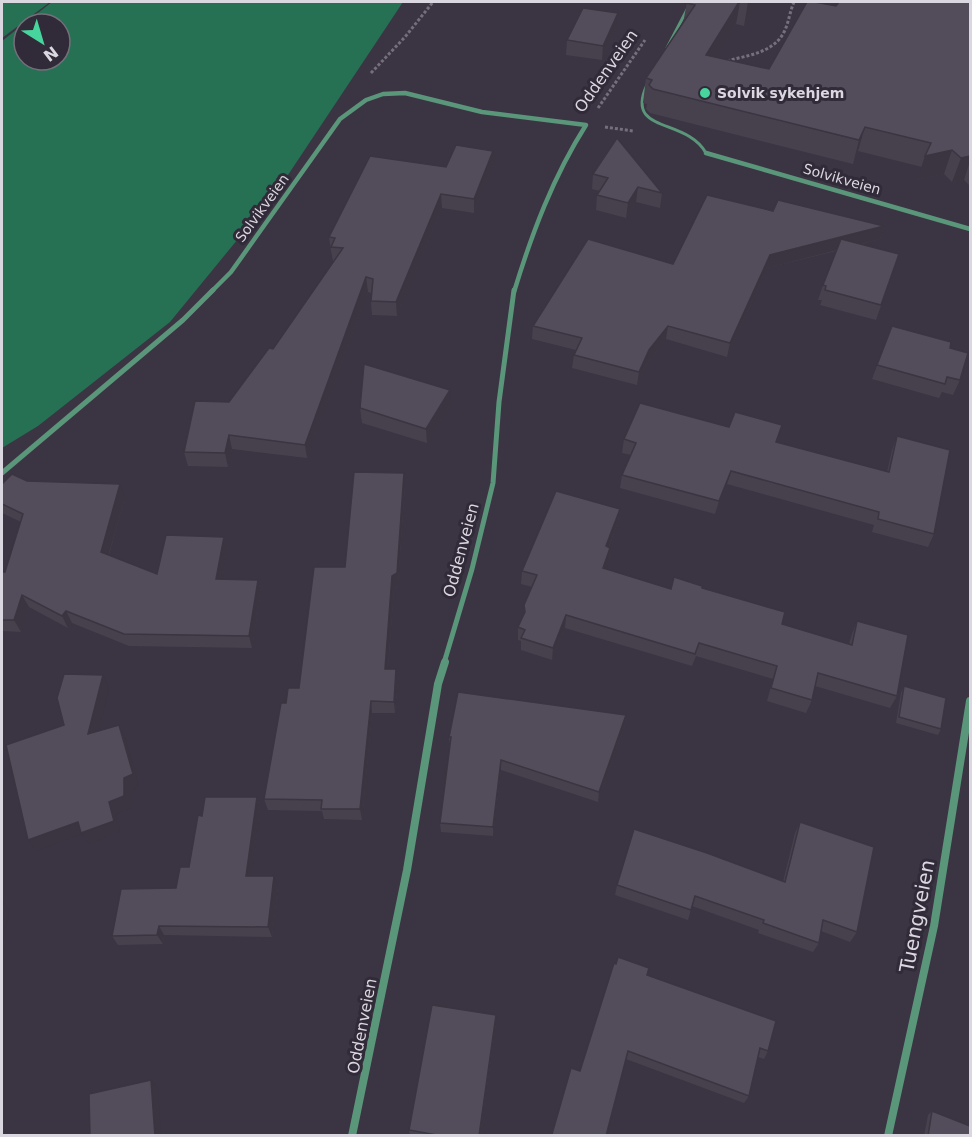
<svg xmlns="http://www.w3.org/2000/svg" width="972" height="1137" viewBox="0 0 972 1137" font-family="'DejaVu Sans',sans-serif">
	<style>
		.green { fill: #267154; fill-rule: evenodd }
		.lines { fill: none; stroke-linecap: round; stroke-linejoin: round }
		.path { stroke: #756f7c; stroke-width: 3; stroke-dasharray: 3 2; stroke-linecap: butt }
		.service { stroke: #5a967a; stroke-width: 3 }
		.minor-far2 { stroke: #5a967a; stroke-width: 4.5 }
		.minor-far1 { stroke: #5a967a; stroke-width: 5 }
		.minor { stroke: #5a967a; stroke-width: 8 }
		.wall { fill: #47414e }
		.shaded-wall { fill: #3a3540 }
		.building { fill: #534c5b; stroke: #3a3540; stroke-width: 1.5 }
		.poi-dot { fill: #47d49d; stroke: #312a38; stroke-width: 2 }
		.labels { text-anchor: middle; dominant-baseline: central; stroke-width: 6; stroke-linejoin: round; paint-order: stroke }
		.far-poi-label { font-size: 14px; font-weight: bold; fill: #dbd7e0; stroke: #312a38; text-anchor: start }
		.far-street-label { font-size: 14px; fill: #dbd7e0; stroke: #312a38 }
		.street-label { font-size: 16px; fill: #dbd7e0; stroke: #312a38 }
		.near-street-label { font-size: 20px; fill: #dbd7e0; stroke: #312a38 }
	</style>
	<rect width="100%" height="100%" fill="#3b3443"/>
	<g class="green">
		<path d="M2 2H50L2 38Z"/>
		<path d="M52 2H403L278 190 170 322 38 426 2 448V41ZM24 24H60V60H24Z"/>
	</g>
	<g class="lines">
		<g class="path">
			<path d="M727 61C748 55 775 53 785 30 789 21 790 11 794 2"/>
			<path d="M371 73 405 37 433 2"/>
			<path d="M598 108 645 40"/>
			<path d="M605 127 633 131"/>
		</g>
		<g class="service">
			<path d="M667 48 691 2"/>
			<path d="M647 85C624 134 686 117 706 153"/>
		</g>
		<g class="minor-far2">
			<path d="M706 153 970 229"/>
			<path d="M211 292 231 272 340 119 366 100 383 94 405 93 482 112 586 125C553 177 532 233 514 292"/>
		</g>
		<g class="minor-far1">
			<path d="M2 473 183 320 213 290"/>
			<path d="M444 663 472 569 493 483 499 402 514 290"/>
		</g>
		<g class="minor">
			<path d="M352 1136 407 870 438 684 445 662"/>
			<path d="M888 1136 934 926 970 701"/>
		</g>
	</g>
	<g class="wall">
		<path d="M687 2H759L744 26 736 24 716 57 769 69 836 6 970 2V186L964 180 952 182 944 174 917 180 922 167 858 151 853 164 650 113 646 109 647 104 643 103 646 78 683 23Z"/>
		<path d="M617 27 602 60 566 55 567 40Z"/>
		<path d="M493 165 474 213 442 208 397 316 372 315 371 301V293L368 292 307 458 232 449 228 467 188 466 184 452 229 402 273 349 334 261H333L331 251 329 237Z"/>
		<path d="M593 174 662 193 660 208 636 202 626 218 596 210 597 195 600 191 592 189Z"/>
		<path d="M773 211 884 226 880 239 862 244 899 254 876 320 820 305 822 300H818L823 285 836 251 767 268 727 357 666 339 647 364 637 385 572 368 574 355 576 350 532 339 533 326 673 264Z"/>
		<path d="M892 326 950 348 960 380 953 395 942 392 939 398 872 379Z"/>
		<path d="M451 405 427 443 362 423 360 408Z"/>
		<path d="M897 436 934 534 928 547 872 532 874 525 727 484 715 514 620 488 622 475 631 455 622 453 624 439 777 442 887 472 892 450Z"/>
		<path d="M27 481 125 497 109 555 157 574 224 537 228 549 222 579 258 580 261 592 252 648 129 646 72 623 68 628 29 607 21 632 2 631V572H5L21 522 2 513V484Z"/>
		<path d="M405 486 398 585 394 589 388 669H396L398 681 395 713H372L362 820 324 819 322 811 268 810 264 799 286 703 299 688 345 567Z"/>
		<path d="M620 509 618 522 609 547 610 548 609 561 605 569 671 589 702 588 782 624 849 644 852 634 857 621 897 696 890 708 815 686 812 700 806 713 767 701 773 679 696 656 692 666 565 628 552 660 521 650V641L518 640V627L524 615V605L532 587 521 584 522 571Z"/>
		<path d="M904 686 941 729 938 735 896 723 901 693Z"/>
		<path d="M626 715 625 725 598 802 501 770 493 836 441 832 440 823 450 747 449 737Z"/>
		<path d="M257 797 260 808 251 876 278 886 272 937 164 935 163 944 118 945 112 936 176 888 189 867 202 816Z"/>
		<path d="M800 822 857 932 850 942 821 931 819 943 813 952 758 933 759 930 692 906 688 920 615 895 617 885 783 882 795 833Z"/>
		<path d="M647 975 768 1051 764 1059 758 1057 749 1096 744 1103 626 1059 606 1136H551L571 1068 580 1071Z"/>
		<path d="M496 1024 480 1136H410L409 1130Z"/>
		<path d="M932 1111 970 1136H924L928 1115Z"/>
	</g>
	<g class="shaded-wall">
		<path d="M740 2 736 24 703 79 706 55Z"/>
		<path d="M748 2H759L744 26Z"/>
		<path d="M618 13 617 27 602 60 603 46Z"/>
		<path d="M865 127 858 151 853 164 859 140Z"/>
		<path d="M952 150 944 174 917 180 925 156Z"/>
		<path d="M493 151V165L474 213V199Z"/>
		<path d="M970 156V161L964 180 952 182 961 158Z"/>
		<path d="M638 187 636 202 626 218 628 203Z"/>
		<path d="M441 194 442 208 397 316 396 302Z"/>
		<path d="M884 226 880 239 767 268 727 357 730 343 770 255Z"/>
		<path d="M366 277 368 292 307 458 305 445Z"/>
		<path d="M668 326 666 339 647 364 637 385 639 372 649 350Z"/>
		<path d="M450 390 451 405 427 443 426 429Z"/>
		<path d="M229 435 232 449 228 467 225 453Z"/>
		<path d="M731 471 727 484 715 514 719 501Z"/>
		<path d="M404 473 405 486 398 585 394 589 387 681 385 669 392 576Z"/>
		<path d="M120 484 125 497 106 564 101 552Z"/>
		<path d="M620 509 618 522 604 560 606 546Z"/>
		<path d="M224 537 228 549 220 591 216 579Z"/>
		<path d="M610 548 609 561 601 582 603 568Z"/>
		<path d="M258 580 261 592 252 648 249 636Z"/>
		<path d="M22 595 29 607 21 632 14 620Z"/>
		<path d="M66 611 72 623 68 628 62 616Z"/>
		<path d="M566 615 565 628 552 660 553 648Z"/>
		<path d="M396 669 398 681 395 713 394 702Z"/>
		<path d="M103 675 109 688 95 747 88 734Z"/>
		<path d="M371 701 372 713 362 820 360 809Z"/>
		<path d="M626 715 625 725 598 802 599 792Z"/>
		<path d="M119 725 125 737 139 786 131 790V808L115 814 120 832 88 844 82 834 36 851 28 840 109 802Z"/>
		<path d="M501 760V770L493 836V827Z"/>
		<path d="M257 797 260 808 250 886 246 876Z"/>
		<path d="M274 876 278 886 272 937 268 927Z"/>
		<path d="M2 901 10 911 2 942Z"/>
		<path d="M159 926 164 935 163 944 157 935Z"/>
		<path d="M496 1015V1024L480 1136H479Z"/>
		<path d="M151 1080 158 1088 161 1136H155Z"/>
	</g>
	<g class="building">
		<path d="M687 2H739L706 55 769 69 807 2H815L836 6 839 2H970V156L961 158 952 150 925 156 931 143 865 127 859 140 653 89 649 85 652 80 646 78 695 5 686 3Z"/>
		<path d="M583 8 618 13 603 46 567 40Z"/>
		<path d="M617 138 662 193 638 187 628 203 597 195 608 178 593 174Z"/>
		<path d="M456 145 493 151 474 199 441 194 396 302 371 301 373 279 366 277 305 445 229 435 225 453 184 452 195 401 229 402 269 348 273 349 343 248 331 247 335 238 329 237 370 156 446 167Z"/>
		<path d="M707 195 773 211 778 200 884 226 770 255 730 343 668 326 649 350 639 372 574 355 582 338 533 326 588 239 673 264Z"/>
		<path d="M841 239 899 254 881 305 825 290 826 286 823 285Z"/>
		<path d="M892 326 951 342 950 348 968 353 960 380 947 377 945 384 877 365Z"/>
		<path d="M364 364 450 390 426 429 360 408Z"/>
		<path d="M640 403 729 427 735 412 782 425 776 442 889 472 897 436 950 450 934 534 878 519 879 512 731 471 719 501 622 475 636 443 624 439Z"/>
		<path d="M354 472 404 473 397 573 392 576 385 669H396L394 702 371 701 360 809H321L322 800 264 799 281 703H286L288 688H299L314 567H345Z"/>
		<path d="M12 474 27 481 120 484 101 552 157 574 166 535 224 537 216 579 258 580 249 636 124 634 66 611 62 616 22 595 14 620H2V572H5L23 514 2 504V484Z"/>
		<path d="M556 491 620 509 606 546 610 548 603 568 671 589 674 577 702 586V588L785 612 782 624 852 645 857 621 908 635 897 696 818 673 812 700 771 688 777 666 699 643 695 654 566 615 553 648 521 638 525 630 518 627 525 612 524 605 537 575 522 571Z"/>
		<path d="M64 674 103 675 88 734 119 725 133 774 124 778V796L109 802 114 821 81 833 78 822 28 840 6 745 64 725 57 698Z"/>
		<path d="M904 686 946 698 941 729 899 717Z"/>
		<path d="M458 692 626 715 599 792 501 760 493 827 440 823 451 737H449Z"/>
		<path d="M205 797H257L246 876H274L268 927 159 926 157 935 112 936 121 889 176 888 180 867H189L198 815 202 816Z"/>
		<path d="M800 822 874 847 857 932 823 920 819 943 763 923 764 920 695 896 691 910 617 885 634 829 707 853 785 882Z"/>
		<path d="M618 957 649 968 647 975 776 1021 768 1051 760 1048 749 1096 628 1051 606 1136H556L552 1134 571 1068 580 1071 614 963 616 964Z"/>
		<path d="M432 1005 496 1015 479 1136H442L409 1130Z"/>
		<path d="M151 1080 155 1136H90L89 1094Z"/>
		<path d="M932 1111 970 1126V1136H928Z"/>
	</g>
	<circle class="poi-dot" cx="705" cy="93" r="6"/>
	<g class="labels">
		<g class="far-poi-label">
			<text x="717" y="93">Solvik sykehjem</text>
		</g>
		<g class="far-street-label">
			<text transform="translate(842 179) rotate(16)">Solvikveien</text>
			<text transform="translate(262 208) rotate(-54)">Solvikveien</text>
		</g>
		<g class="street-label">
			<text transform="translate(606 71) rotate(-55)">Oddenveien</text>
			<text transform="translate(461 550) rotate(-75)">Oddenveien</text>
			<text transform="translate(362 1026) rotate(-79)">Oddenveien</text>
		</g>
		<g class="near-street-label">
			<text transform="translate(917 916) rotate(-79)">Tuengveien</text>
		</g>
	</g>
	<rect width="972" height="1137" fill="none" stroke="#dbd7e0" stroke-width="6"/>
	<g transform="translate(42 42) rotate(143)"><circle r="28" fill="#312a38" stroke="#756f7b" stroke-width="1.5"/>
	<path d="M0-4.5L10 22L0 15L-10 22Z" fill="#47d49d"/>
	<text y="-9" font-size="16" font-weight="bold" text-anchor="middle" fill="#dbd7e0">N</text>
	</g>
</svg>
